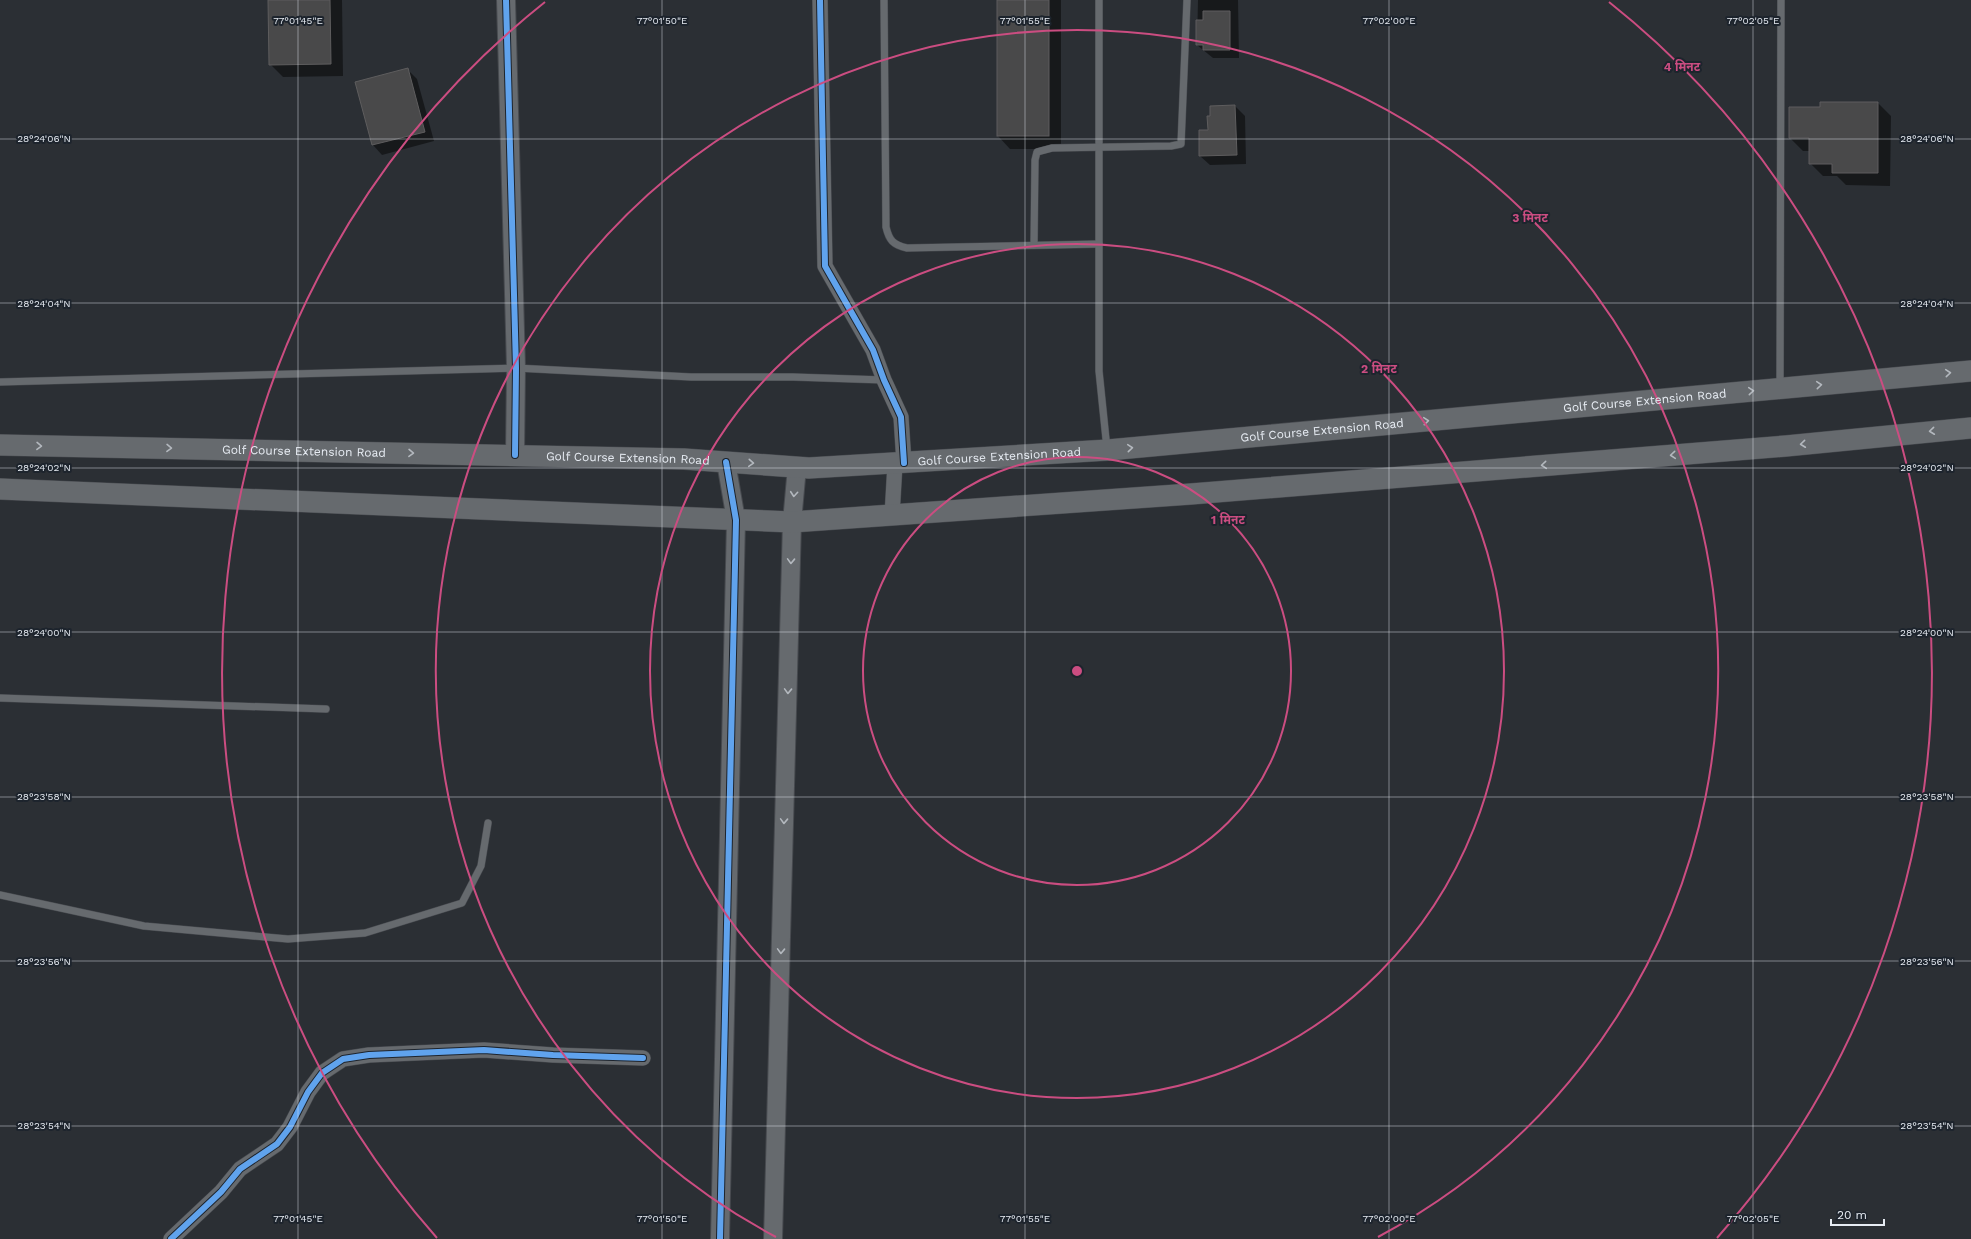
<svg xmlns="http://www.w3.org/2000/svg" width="1971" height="1239" viewBox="0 0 1971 1239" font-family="'Work Sans','Noto Sans Devanagari',sans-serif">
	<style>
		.shadow { fill: #0007 }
		.building { fill: #49494a; stroke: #5e5d5e }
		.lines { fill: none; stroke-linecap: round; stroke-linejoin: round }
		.service-casing { stroke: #474a4f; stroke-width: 8 }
		.minor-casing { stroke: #474a4f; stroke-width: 16 }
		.tertiary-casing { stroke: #474a4f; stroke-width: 20 }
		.secondary-casing { stroke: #474a4f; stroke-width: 22 }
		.service { stroke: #666a6e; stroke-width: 7 }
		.minor { stroke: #666a6e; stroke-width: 15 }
		.tertiary { stroke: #666a6e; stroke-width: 18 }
		.secondary { stroke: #666a6e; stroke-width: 21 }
		.cycleway-casing { stroke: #1d242d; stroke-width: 8 }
		.cycleway { stroke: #60a3ed; stroke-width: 6 }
		.oneway { stroke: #b3b8be }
		.ticks { fill: none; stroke: #e7ecf3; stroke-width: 1; stroke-opacity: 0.45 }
		.ring { fill: none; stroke: #cb4d81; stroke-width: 2 }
		.labels { text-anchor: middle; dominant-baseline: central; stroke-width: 4; stroke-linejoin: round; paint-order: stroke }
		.street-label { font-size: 12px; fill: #e7ecf3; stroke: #1d242d }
		.ticks-label { font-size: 10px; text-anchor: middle; fill: #e7ecf3; stroke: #1d242d; stroke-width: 4; stroke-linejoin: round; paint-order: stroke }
		.centre { fill: #cb4d81; stroke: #1d242d; stroke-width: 2 }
		.ring-label { font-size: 12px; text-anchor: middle; font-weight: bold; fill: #cb4d81; stroke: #1d242d; stroke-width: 4; stroke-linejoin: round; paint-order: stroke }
	</style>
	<rect width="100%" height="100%" fill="#2b2f34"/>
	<g class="shadow">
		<path d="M269 0H342L343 76 283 77 270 64Z"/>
		<path d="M997 0H1061V149H1010L998 136Z"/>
		<path d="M1198 0H1238L1239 58H1213L1197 45Z"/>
		<path d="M408 70 417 79 434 141 382 155 373 145 356 83Z"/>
		<path d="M1878 103 1891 116 1890 186 1846 185 1837 176H1823L1810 163V151H1803L1790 138 1821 108Z"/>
		<path d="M1235 106 1245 116 1246 164 1210 165 1200 156 1211 117Z"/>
	</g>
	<g class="building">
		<path d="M268 0H330L331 64 269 65Z"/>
		<rect x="997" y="0" width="52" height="136"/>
		<path d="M1203 11H1230V50H1203V45H1196V20H1203Z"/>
		<path d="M408 68 425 132 372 145 355 82Z"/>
		<path d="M1820 102H1878V173H1832V164H1809V138H1789V107H1820Z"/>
		<path d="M1235 105 1237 155 1199 156V130H1208L1207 116H1210V106Z"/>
	</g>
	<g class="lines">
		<g class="service-casing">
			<g id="service">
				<path d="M884 0 886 227C889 240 893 245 907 248L1099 244"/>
				<path d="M1099 0V371L1107 449"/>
				<path d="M1034 245 1035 160 1037 152 1052 148 1171 146 1181 144 1187 0"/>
				<path d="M0 382 516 368 691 377H793L884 380"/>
				<path d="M1780 386 1781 0"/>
				<path d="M0 698 326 709"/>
				<path d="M0 895 144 926 288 939 365 933 462 903 481 866 488 823"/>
			</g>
		</g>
		<g class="minor-casing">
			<g id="minor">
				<path d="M820 0 825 266 873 350 884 380 901 417 904 463"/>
				<path d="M892 516 895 464"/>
				<path d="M171 1239 221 1192 240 1169 277 1144 290 1127 308 1092 322 1073 343 1059 369 1055 484 1050 553 1055 643 1058"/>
			</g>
		</g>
		<g class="tertiary-casing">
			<g id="tertiary">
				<path d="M506 0 516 368 515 455"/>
				<path d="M720 1239 736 520 726 462"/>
				<path d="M773 1239 792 522 797 467"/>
			</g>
		</g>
		<g class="secondary-casing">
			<g id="secondary">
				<path id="s1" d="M0 445 684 459 809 468 1108 450 1971 371"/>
				<path d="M0 489 792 522 1191 494 1786 446 1971 428"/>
			</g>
		</g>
		<use href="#service" class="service"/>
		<use href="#minor" class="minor"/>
		<use href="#tertiary" class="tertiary"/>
		<use href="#secondary" class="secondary"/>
		<g class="cycleway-casing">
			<g id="cycleway">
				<path d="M506 0 516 368 515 455"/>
				<path d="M820 0 825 266 873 350 884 380 901 417 904 463"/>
				<path d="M171 1239 221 1192 240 1169 277 1144 290 1127 308 1092 322 1073 343 1059 369 1055 484 1050 553 1055 643 1058"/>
				<path d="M720 1239 736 520 726 462"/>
			</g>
		</g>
		<use href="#cycleway" class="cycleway"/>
	</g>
	<defs><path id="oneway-chevron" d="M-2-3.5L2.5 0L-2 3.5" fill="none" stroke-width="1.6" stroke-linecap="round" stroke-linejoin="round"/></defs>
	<g class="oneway">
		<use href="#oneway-chevron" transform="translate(1948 373) rotate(-5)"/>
		<use href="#oneway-chevron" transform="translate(1819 385) rotate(-5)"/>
		<use href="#oneway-chevron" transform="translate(1751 391) rotate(-5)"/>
		<use href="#oneway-chevron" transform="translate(1426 421) rotate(-5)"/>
		<use href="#oneway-chevron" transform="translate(1932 431) rotate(174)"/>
		<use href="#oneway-chevron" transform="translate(1803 444) rotate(174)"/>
		<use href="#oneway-chevron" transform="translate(39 446) rotate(1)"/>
		<use href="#oneway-chevron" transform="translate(169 448) rotate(1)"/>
		<use href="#oneway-chevron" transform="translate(1130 448) rotate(-5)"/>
		<use href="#oneway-chevron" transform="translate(411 453) rotate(1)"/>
		<use href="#oneway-chevron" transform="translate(1673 455) rotate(175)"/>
		<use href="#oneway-chevron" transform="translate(751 463) rotate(4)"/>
		<use href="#oneway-chevron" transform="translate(1544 465) rotate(175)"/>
		<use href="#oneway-chevron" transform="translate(794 494) rotate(95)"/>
		<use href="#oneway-chevron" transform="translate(791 561) rotate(92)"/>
		<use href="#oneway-chevron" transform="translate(788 691) rotate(92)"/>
		<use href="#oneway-chevron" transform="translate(784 821) rotate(92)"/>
		<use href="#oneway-chevron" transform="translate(781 951) rotate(92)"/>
	</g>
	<path class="ticks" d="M298 0V1239M662 0V1239M1025 0V1239M1389 0V1239M1753 0V1239M0 139H1971M0 303H1971M0 468H1971M0 632H1971M0 797H1971M0 961H1971M0 1126H1971"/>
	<g class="ring">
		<circle cx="1077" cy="671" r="214"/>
		<circle cx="1077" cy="671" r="427"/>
		<path d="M776 1237A641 641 0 1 1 1378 1237"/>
		<path d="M437 1238A855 855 0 0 1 545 2M1609 2A855 855 0 0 1 1717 1238"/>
	</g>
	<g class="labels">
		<g class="street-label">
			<text stroke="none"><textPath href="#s1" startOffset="1648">Golf Course Extension Road</textPath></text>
			<text stroke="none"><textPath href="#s1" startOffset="1324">Golf Course Extension Road</textPath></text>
			<text stroke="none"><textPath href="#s1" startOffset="304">Golf Course Extension Road</textPath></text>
			<text stroke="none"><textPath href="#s1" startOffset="1000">Golf Course Extension Road</textPath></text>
			<text stroke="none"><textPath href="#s1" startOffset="628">Golf Course Extension Road</textPath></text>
		</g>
	</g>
	<g class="ticks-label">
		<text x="298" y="24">77°01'45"E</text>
		<text x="662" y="24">77°01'50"E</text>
		<text x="1025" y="24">77°01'55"E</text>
		<text x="1389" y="24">77°02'00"E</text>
		<text x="1753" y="24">77°02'05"E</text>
		<text x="44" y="142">28°24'06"N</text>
		<text x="1927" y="142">28°24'06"N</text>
		<text x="44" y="307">28°24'04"N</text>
		<text x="1927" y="307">28°24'04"N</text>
		<text x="44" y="471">28°24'02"N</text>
		<text x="1927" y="471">28°24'02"N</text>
		<text x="44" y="636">28°24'00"N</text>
		<text x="1927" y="636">28°24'00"N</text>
		<text x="44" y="800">28°23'58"N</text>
		<text x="1927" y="800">28°23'58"N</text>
		<text x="44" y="965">28°23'56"N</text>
		<text x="1927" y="965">28°23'56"N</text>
		<text x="44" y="1129">28°23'54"N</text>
		<text x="1927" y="1129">28°23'54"N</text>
		<text x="298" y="1222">77°01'45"E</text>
		<text x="662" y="1222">77°01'50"E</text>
		<text x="1025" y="1222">77°01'55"E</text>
		<text x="1389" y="1222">77°02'00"E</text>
		<text x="1753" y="1222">77°02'05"E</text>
	</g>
	<circle cx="1077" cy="671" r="6" class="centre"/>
	<g class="ring-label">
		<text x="1682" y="71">4 मिनट</text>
		<text x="1530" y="222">3 मिनट</text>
		<text x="1379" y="373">2 मिनट</text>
		<text x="1228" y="524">1 मिनट</text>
	</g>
	<path d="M1831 1219v6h53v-6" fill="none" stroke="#e7ecf3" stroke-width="2"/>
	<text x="1837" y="1219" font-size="12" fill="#e7ecf3" stroke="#1d242d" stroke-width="3" paint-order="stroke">20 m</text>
</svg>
